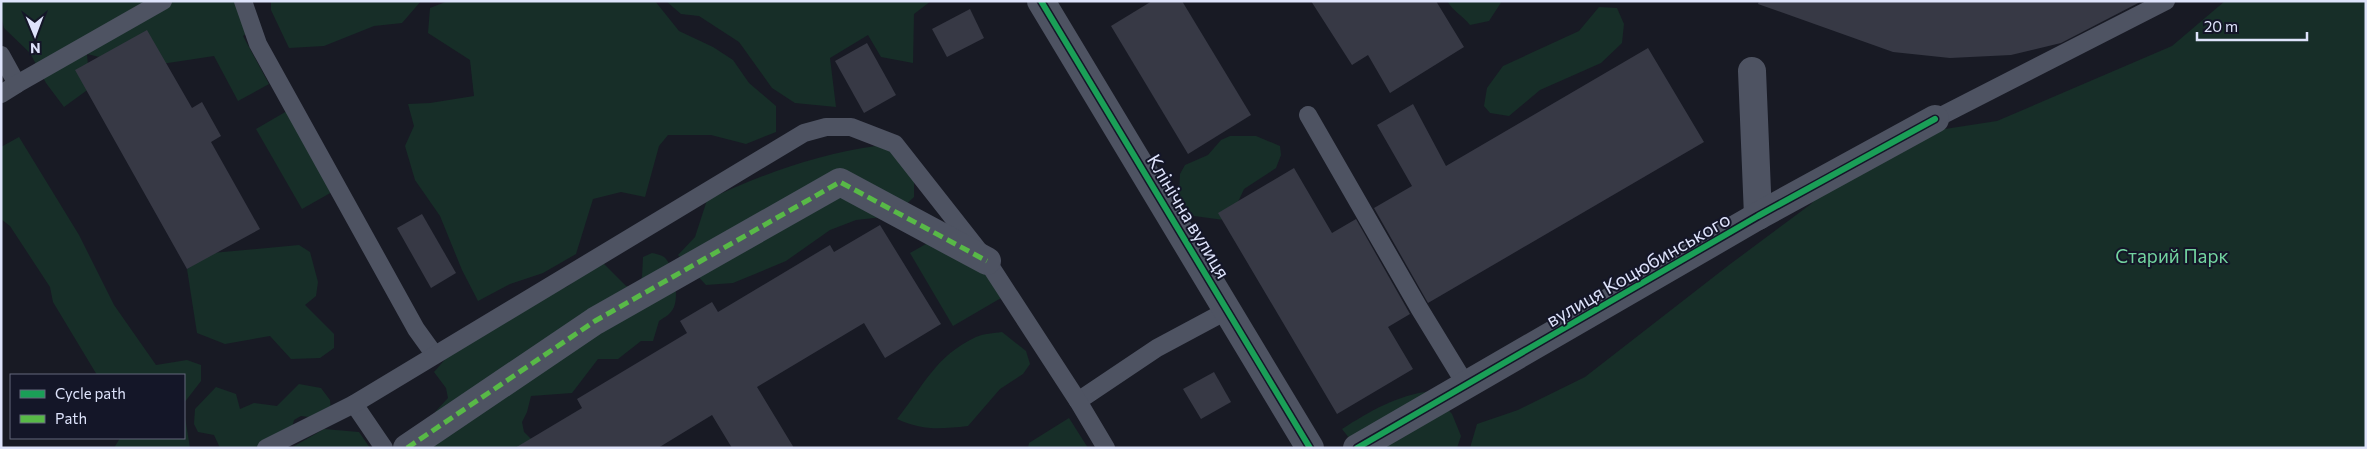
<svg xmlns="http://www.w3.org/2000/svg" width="2367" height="449" viewBox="0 0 2367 449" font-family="Commissioner,sans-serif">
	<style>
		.green { fill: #172e28 }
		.building { fill: #373945 }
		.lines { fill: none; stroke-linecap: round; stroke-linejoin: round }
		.lane { stroke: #4e5362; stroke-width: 18 }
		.street { stroke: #4e5362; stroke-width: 28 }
		.quiet { stroke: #58b947; stroke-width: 5; stroke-dasharray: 10 5; stroke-linecap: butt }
		.cycleway-casing { stroke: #141628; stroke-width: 9 }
		.cycleway { stroke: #1a9f57; stroke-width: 6 }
		.labels { text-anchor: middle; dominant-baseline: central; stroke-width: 4; stroke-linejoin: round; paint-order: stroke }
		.street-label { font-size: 19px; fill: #dee3fb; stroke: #141628 }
		.park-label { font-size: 19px; fill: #72d39f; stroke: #141628 }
	</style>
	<rect width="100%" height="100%" fill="#181a24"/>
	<g class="green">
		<path d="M1 1H251L253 2 251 30 243 36 269 84 238 101 214 56 168 63 129 64 87 54 90 88 64 107 46 83 30 53 4 28 1 15Z"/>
		<path d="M271 1H421L402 23 374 26 324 46 289 48 271 10Z"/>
		<path d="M448 1H655L679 31 713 47 733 60 749 83 776 106V132L746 144 711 135H668L659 146 645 197 621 192 593 199 576 254 543 273 510 284 478 301 462 270 440 216 415 180 405 146 414 126 408 104 430 103 474 96 470 60 428 33 430 8Z"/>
		<path d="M666 1H931L914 14 913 63 881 57 868 35 830 58 836 107 795 103 772 88 739 42 699 16 681 14Z"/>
		<path d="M1447 1H1502L1489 21 1470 25C1463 16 1454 12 1447 1Z"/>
		<path d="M2225 1H2366V448H1470L1477 424 1518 410 1585 377 1729 265 1811 204 1843 162 1906 135 1997 121 2172 46Z"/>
		<path d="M1599 7 1617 8 1624 24 1622 43 1601 63 1540 90 1509 116 1490 113 1484 106 1487 88 1503 66 1579 31Z"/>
		<path d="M287 111 332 192 302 209 256 129Z"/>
		<path d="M1230 136H1256L1280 146 1281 155 1276 168 1244 189 1232 215 1224 220 1194 216 1187 210 1179 194 1180 174 1185 165 1208 155 1221 140Z"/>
		<path d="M19 137 79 235 114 305 156 365 187 360 201 365V381L184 403V375H97L53 302 50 287 10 226 1 219V147Z"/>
		<path d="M876 146 898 153 914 171V197L896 214 883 217 856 220 830 230 786 261 733 283 706 285 678 255 695 237 707 200C760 175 817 154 876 146Z"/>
		<path d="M933 240 981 264 1001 298 953 326 910 253Z"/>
		<path d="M299 245 310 252 318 282 316 296 305 305 334 334V348L320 358 291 359 270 336 225 344 197 333 187 269 212 253Z"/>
		<path d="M652 253C656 254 661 255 664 257 674 265 679 295 674 307 671 314 665 317 659 321L653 341H641L618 359H598L572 393 531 396 527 412 522 422 524 432 532 440V448H422L435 433V412L448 398 446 388 434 372 448 356 515 310 568 286 592 266 603 263 626 286H638L642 277 643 257Z"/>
		<path d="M1002 332 1026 351 1030 364 1023 374 1000 389 968 426C940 429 924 431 897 419 923 387 935 356 976 337 983 334 994 333 1002 332Z"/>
		<path d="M299 384 321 388 330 400 331 413 317 418 301 416 294 420 290 435 264 448H220L214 435 198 432 194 424 195 409 216 387 236 394 240 409 254 403 277 406Z"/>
		<path d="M1431 391 1452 414 1461 436 1457 448H1357L1342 429C1370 411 1398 395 1431 391Z"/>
		<path d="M184 411 190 448H114L120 438H184Z"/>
		<path d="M1069 418 1088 448H1028L1029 443Z"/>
		<path d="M324 429 359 432 370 448H291Z"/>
	</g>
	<g class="building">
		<path d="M1152 1H1182L1251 115 1188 154 1111 26Z"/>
		<path d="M1311 1H1436L1464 47 1390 93 1368 55 1352 65Z"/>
		<path d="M1759 1H2142L2061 43 2011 55 1950 58 1893 52 1758 4Z"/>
		<path d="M970 9 984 38 947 57 932 29Z"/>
		<path d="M147 30 192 108 202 102 221 136 211 142 260 229 187 269 75 70Z"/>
		<path d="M867 43 896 95 864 113 835 61Z"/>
		<path d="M1648 48 1704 142 1428 303 1374 208 1412 186 1377 125 1413 104 1446 166Z"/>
		<path d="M1294 168 1332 233 1356 219 1410 314 1388 327 1413 369 1337 414 1218 213Z"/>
		<path d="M422 214 456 273 431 288 397 228Z"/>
		<path d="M880 225 941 324 885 358 864 323 757 387 794 448H732L712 415 658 448H515L582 408 577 399 687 333 680 321 712 302 718 312 830 245 834 252Z"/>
		<path d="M1214 372 1231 402 1201 419 1183 389Z"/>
	</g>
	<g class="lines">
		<g class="lane">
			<path d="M243 1 258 44 416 329 434 354"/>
			<path d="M1 55 17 84 1 94"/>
			<path d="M17 84 163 1"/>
			<path d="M1308 115 1419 308 1466 385"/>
			<path d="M1935 119 2166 1"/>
			<path d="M1078 401 1157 348 1228 310"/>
			<path d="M354 404 384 448"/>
			<path d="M266 448 354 404 804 133 826 127H851L895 144 987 261 1078 401 1106 448"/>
		</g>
		<g class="street">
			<path d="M1041 1 1310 448"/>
			<path d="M1752 71 1758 216"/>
			<path d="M407 448 595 321 840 182 987 261"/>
			<path d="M1357 448 1758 216 1935 119"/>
		</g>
		<path class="quiet" d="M407 448 595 321 840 182 987 261"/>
		<g class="cycleway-casing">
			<g id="cycleway">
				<path d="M1041 1 1310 448"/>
				<path d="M1357 448 1758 216 1935 119"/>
			</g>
		</g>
		<use href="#cycleway" class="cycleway"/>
	</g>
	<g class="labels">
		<g class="street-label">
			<text transform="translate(1189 216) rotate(59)">Клінічна вулиця</text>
			<text transform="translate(1638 269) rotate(-30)">вулиця Коцюбинського</text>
		</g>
		<g class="park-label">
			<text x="2172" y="255">Старий Парк</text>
		</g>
	</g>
	<rect width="2367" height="449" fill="none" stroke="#dee3fb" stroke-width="5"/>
	<rect x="10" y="374" width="175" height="65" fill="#141628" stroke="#65687c"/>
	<rect x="20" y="390" width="25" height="8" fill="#1a9f57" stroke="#65687c"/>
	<text x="55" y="399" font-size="15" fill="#dee3fb">Cycle path</text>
	<rect x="20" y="415" width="25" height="8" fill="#58b947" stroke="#65687c"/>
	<text x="55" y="424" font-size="15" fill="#dee3fb">Path</text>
	<g transform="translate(35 35) rotate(179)" stroke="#141628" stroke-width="4" paint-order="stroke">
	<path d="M0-4L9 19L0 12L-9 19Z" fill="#dee3fb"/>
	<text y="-8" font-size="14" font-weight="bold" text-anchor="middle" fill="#dee3fb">N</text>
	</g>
	<path d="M2197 32v8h110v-8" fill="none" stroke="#dee3fb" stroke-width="2.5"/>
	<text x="2204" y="32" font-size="15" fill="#dee3fb" stroke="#141628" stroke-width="4" paint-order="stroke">20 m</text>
</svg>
